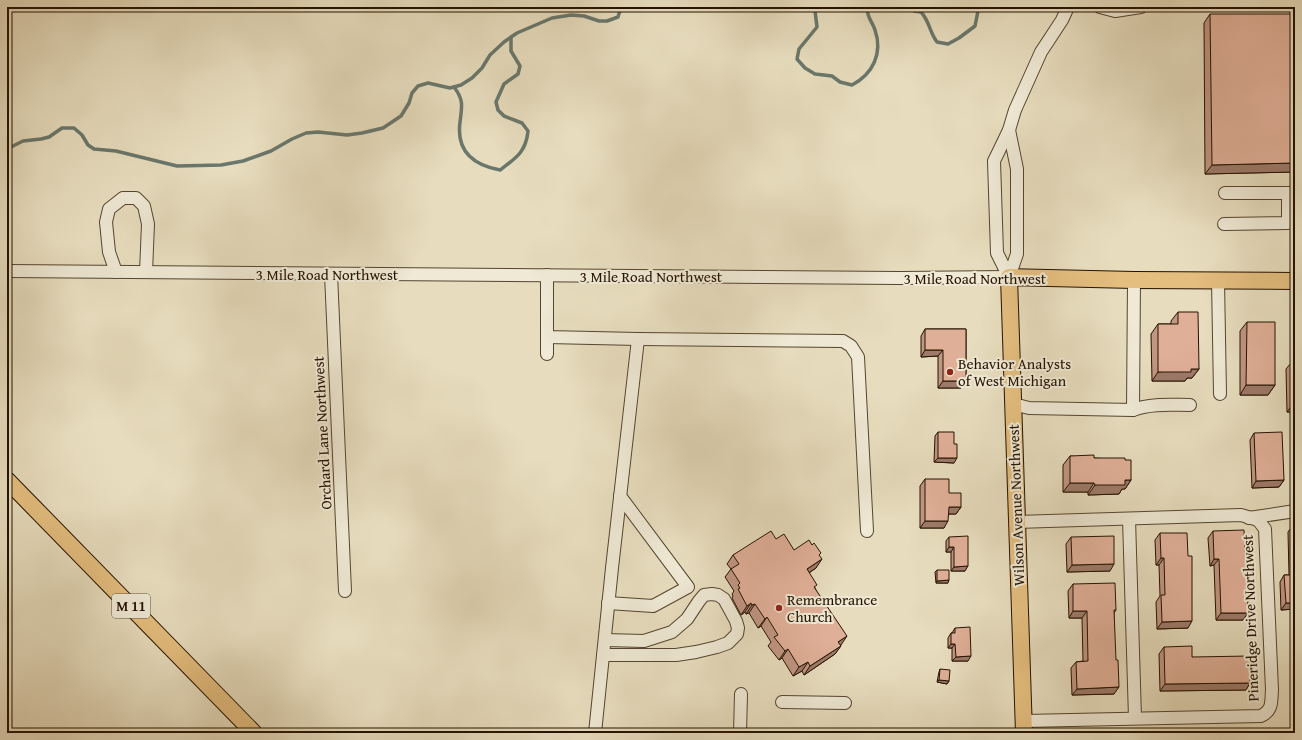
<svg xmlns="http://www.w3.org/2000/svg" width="1302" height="740" viewBox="0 0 1302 740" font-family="'Gentium Book Plus',serif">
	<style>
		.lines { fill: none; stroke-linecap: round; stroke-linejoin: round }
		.stream { stroke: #69776c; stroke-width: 3.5 }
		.minor-casing { stroke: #554530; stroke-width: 14 }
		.major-casing { stroke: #241200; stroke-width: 18 }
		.minor { stroke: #efe9d5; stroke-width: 12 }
		.major { stroke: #e4be7f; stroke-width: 16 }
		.wall { fill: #c19683; stroke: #241200 }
		.shaded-wall { fill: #9d7a6a; stroke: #241200 }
		.building { fill: #e0af98; stroke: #241200 }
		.poi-dot { fill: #8f2418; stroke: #efe9d5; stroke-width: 1.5 }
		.labels { text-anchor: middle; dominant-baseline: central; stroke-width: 4; stroke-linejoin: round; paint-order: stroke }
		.shield { fill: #efe9d5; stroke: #615240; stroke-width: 1 }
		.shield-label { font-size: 14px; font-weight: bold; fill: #241200 }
		.street-label { font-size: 15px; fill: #241200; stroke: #efe9d5 }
		.poi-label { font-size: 15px; fill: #241200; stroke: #efe9d5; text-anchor: start }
	</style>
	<rect width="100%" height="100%" fill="#e7ddbe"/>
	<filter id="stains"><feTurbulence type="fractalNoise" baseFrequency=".005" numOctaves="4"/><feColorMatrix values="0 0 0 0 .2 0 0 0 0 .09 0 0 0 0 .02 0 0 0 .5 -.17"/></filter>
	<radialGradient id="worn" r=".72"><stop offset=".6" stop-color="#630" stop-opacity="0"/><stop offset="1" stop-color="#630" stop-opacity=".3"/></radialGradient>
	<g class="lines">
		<g class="stream">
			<path d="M811 7 815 11 817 27 799 49 797 59 805 68 815 74 832 76 840 82 852 85C873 74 883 53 875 30 872 21 867 18 867 7"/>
			<path d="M905 7 914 11 921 12C930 22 929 31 937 42L948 44 959 38 975 26 978 11 975 7"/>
			<path d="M454 87C464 100 462 106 460 122 456 151 473 165 500 170 516 158 526 152 528 131L522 123 504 116 498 110 496 102 504 84 518 74 520 66 511 51V37"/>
			<path d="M7 149 23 141 41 139 49 137 62 128H74L82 135 88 145 94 149 116 151 177 166 221 165 243 161 271 151 292 139 306 133 318 132 347 135 362 133 383 128 401 116 409 103 412 93 418 86 428 83 450 88 461 85 472 78 482 68 490 55 504 42 517 33 552 18 571 15 584 16 599 21H607L618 17 621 7"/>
		</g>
		<g class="minor-casing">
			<g id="minor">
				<path d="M1100 7 1115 11 1141 7"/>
				<path d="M1009 130 1017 169V254L1009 277"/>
				<path d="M1225 193H1295"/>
				<path d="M1224 224 1288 223V193"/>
				<path d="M7 271 900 278 1009 277"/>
				<path d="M116 272 109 252 106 222 109 209 123 198H136L144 206 148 224 146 272"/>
				<path d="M331 274 345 591"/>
				<path d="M547 275V337L638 339 843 341 851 346 858 357 867 531"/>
				<path d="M1009 277 997 253 994 161 1009 130 1015 110 1041 52 1062 20 1068 7"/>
				<path d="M1218 280 1220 394"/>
				<path d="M547 337V354"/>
				<path d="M1013 404 1029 408 1133 410 1134 280"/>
				<path d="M1133 410C1152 403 1171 405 1190 405"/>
				<path d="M1249 518 1295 511"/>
				<path d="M1129 519 1135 718"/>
				<path d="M1016 522 1241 515 1258 520 1265 529 1272 690C1271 702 1273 710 1261 716L1024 721"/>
				<path d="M608 603 653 606 688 587 620 496"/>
				<path d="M603 655H676L696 652 717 647 728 643 737 634 738 628 736 621 724 599 718 595 712 594 704 595 699 601 687 619 672 632 644 641 605 640"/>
				<path d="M782 702 845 703"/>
				<path d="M595 733 612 568 638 339"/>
				<path d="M740 733 741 694"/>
			</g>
		</g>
		<g class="major-casing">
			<g id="major">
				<path d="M7 480 254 733"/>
				<path d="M1024 733 1009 277 1134 280 1295 281"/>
			</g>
		</g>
		<use href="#minor" class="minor"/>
		<use href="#major" class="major"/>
	</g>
	<g class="wall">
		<path d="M1210 14 1295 163V170L1294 172 1205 174 1204 23Z"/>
		<path d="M1178 312 1199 369 1192 378H1187L1185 381H1152L1151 334 1158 324H1171V321Z"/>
		<path d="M1247 322 1275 385 1268 395H1240V331Z"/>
		<path d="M925 329H966V381L961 388H938V356L921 357V336Z"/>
		<path d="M1291 363H1295V412H1287L1286 369Z"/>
		<path d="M938 432 954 463 934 462 935 436Z"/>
		<path d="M1254 433 1284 480 1279 487 1252 488 1250 440Z"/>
		<path d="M1070 456 1094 458 1125 460 1131 480 1125 489H1122L1119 494 1088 495V492H1063V465Z"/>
		<path d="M925 479 949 493 961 507 956 514H949L944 528H920V486Z"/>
		<path d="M1293 525 1295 609 1281 610 1280 582 1284 575H1289L1288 532Z"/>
		<path d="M1213 531 1248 613 1243 620H1216L1214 565 1210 566 1208 538Z"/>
		<path d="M1160 533 1188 556V628L1157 629 1156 602 1160 596 1159 565H1156L1155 540Z"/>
		<path d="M949 537 965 571H951V552H946V541Z"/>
		<path d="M1071 537 1110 571 1067 572 1066 544Z"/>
		<path d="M776 539 794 550 819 555 816 568 809 573 815 588 841 645 835 654 804 675 802 671 793 676 782 658 779 660 768 646 771 642 761 626 758 628 749 613 746 614 745 612 741 615 732 598 733 596 732 594 734 591 725 577 731 569 727 564 733 555Z"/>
		<path d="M937 570 948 583H936L935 572Z"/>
		<path d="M1073 584 1116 610 1114 613V694L1072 695 1071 668 1076 662 1083 661 1082 618H1069L1068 591Z"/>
		<path d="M1295 624V656H1293L1292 628Z"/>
		<path d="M955 628 968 661H952V648H948V638L951 633H952Z"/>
		<path d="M1164 647 1192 657 1250 683 1246 690 1160 691 1159 654Z"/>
		<path d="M940 669 949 681 947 684 937 682 939 672Z"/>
		<path d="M1295 673V727H1294L1293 676Z"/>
	</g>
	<g class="shaded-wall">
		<path d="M1295 163V170L1294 172 1205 174 1212 165Z"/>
		<path d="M925 350H943L938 356 921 357Z"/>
		<path d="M1191 369H1199L1192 378H1187L1185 381H1152L1158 372Z"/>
		<path d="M943 381H966L961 388H938Z"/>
		<path d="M1246 385H1275L1268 395H1240Z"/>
		<path d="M1292 405H1295V412H1287Z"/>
		<path d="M938 458H957L954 463 934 462Z"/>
		<path d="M1125 480H1131L1125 489H1122L1119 494 1088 495 1095 485Z"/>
		<path d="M1284 480 1279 487 1252 488 1256 481Z"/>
		<path d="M1070 483H1094L1088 492H1063Z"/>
		<path d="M949 507H961L956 514H944Z"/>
		<path d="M925 521H948L944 528H920Z"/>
		<path d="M949 547H954L951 552H946Z"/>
		<path d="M1161 558H1164L1159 565H1156Z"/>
		<path d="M822 559 816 568 801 578 807 569Z"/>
		<path d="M1214 559H1219L1214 565 1210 566Z"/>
		<path d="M1114 564 1110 571 1067 572 1072 565Z"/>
		<path d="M968 566 965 571H951L954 567Z"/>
		<path d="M949 580 948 583H936L937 581Z"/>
		<path d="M751 603 745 612 741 615 747 606Z"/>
		<path d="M1286 603H1295V609L1281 610Z"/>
		<path d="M755 604 749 613 746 614 752 605Z"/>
		<path d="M1073 611H1087L1082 618H1069Z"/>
		<path d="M1221 613H1248L1243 620H1216Z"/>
		<path d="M767 617 761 626 758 628 765 619Z"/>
		<path d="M1192 621 1188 628 1157 629 1162 622Z"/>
		<path d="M847 636 841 645 832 651 838 642Z"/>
		<path d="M951 644H955L952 648H948Z"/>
		<path d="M841 646 835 654 804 675 810 666Z"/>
		<path d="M788 649 782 658 779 660 785 651Z"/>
		<path d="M971 656 968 661H952L956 657Z"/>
		<path d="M808 662 802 671 793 676 799 667Z"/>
		<path d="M939 680 949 681 947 684 937 682Z"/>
		<path d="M1250 683 1246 690 1160 691 1165 684Z"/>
		<path d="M1119 687 1114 694 1072 695 1077 689Z"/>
	</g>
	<g class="building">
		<path d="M1210 14H1295V163L1212 165Z"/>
		<path d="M1178 312H1198L1199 369H1191V372H1158V324H1178Z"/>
		<path d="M1247 322H1275V385H1246Z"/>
		<path d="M925 329H966V381H943V350H925Z"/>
		<path d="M1291 363H1295V405H1292Z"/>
		<path d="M938 432H954V444H957V458H938Z"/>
		<path d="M1282 432 1284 480 1256 481 1254 433Z"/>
		<path d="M1094 455V458H1125V460H1131V480H1125V485H1095L1094 483H1070V456Z"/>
		<path d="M925 479H949V493H961V507H949L948 521H925Z"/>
		<path d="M1293 525H1295V603H1286L1284 575H1294Z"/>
		<path d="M1244 530 1246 570H1247L1248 613H1221L1219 559H1214L1213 531Z"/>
		<path d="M771 531 776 539 784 534 794 550 809 540 812 545 814 543 821 553 819 555 822 559 807 569 817 585 814 587 847 636 838 642 841 646 810 666 808 662 799 667 788 649 785 651 774 637 778 635 767 617 765 619 755 604 752 605 751 603 747 606 738 589 740 588 738 585 740 583 731 569 739 564 733 555Z"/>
		<path d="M1160 533H1187L1188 556H1192V621L1162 622 1161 595H1165L1164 558H1161Z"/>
		<path d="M968 536V566L954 567V547H949V537Z"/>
		<path d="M1114 536V564L1072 565 1071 537Z"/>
		<path d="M937 570H949V580L937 581Z"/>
		<path d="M1115 583 1116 610H1114L1116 660H1118L1119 687 1077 689 1076 662 1088 661 1087 611H1073V584Z"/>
		<path d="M970 627 971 656 956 657 955 644H951V633H955V628Z"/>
		<path d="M1192 646V657L1250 656V683L1165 684 1164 647Z"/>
		<path d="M940 669 950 670 949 681 939 680Z"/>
		<rect x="1269" y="732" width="26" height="1"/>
	</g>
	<g class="poi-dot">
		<circle cx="950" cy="372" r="4"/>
		<circle cx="779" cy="608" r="4"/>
	</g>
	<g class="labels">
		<rect class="shield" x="112" y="594" width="38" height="24" rx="3"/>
		<g class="shield-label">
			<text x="131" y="606">M 11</text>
		</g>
		<g class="street-label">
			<text x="327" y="274">3 Mile Road Northwest</text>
			<text x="651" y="276">3 Mile Road Northwest</text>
			<text x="975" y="278">3 Mile Road Northwest</text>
			<text transform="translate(322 433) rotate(-93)">Orchard Lane Northwest</text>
			<text transform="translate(1016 505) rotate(-92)">Wilson Avenue Northwest</text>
			<text transform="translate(1250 618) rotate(-92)">Pineridge Drive Northwest</text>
		</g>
		<g class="poi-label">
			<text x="958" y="363">Behavior Analysts<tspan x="958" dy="17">of West Michigan</tspan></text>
			<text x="787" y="599">Remembrance<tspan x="787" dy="17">Church</tspan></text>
		</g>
	</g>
	<rect width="1302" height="740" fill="none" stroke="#e7ddbe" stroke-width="24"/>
	<rect x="8" y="8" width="1286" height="724" fill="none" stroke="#241200" stroke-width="2"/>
	<rect x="12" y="12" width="1278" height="716" fill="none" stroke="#241200"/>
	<rect width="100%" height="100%" filter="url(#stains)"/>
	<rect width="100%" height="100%" fill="url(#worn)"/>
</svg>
